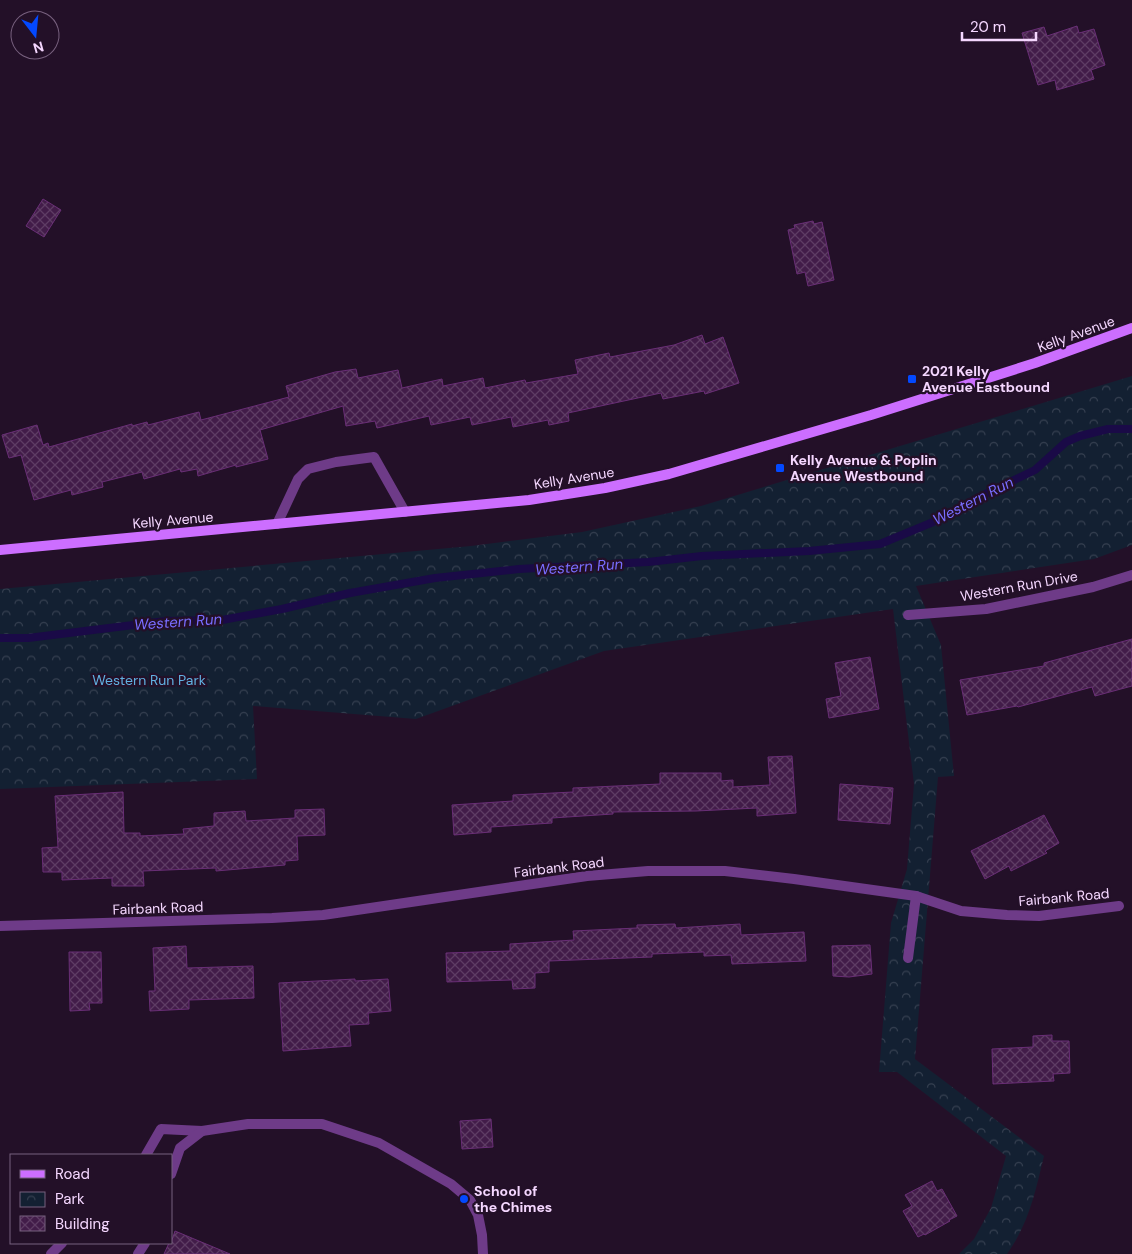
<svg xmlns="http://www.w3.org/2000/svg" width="1132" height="1254" viewBox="0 0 1132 1254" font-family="'DM Sans',sans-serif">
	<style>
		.park { fill: url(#park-crowns) }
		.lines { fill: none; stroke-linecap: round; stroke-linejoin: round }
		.stream { stroke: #1a0a47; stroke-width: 8 }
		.building { fill: url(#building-cross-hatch); stroke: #692e76 }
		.service { stroke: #6e3b88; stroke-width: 10 }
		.minor { stroke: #6e3b88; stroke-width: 10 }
		.secondary { stroke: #cc6eff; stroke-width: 10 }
		.poi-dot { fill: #0349ff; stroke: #231028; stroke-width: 2 }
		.labels { text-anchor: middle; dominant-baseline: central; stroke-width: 4.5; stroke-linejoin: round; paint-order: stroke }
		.street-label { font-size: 14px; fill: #f5d7ff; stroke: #231028 }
		.poi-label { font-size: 14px; font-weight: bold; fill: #f5d7ff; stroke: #231028; text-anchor: start }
		.park-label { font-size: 14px; fill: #61b1e1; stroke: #231028 }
		.water-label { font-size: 15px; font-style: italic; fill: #796dff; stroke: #231028 }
	</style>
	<defs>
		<pattern id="park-crowns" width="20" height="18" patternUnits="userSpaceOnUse" patternTransform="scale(1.25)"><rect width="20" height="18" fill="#132032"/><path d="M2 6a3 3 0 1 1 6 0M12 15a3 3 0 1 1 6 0" fill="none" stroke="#364051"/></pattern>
		<pattern id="building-cross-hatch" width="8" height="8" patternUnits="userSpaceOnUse" patternTransform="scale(1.25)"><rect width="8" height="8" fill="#421c49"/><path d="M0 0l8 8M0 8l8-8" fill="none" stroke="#5e3c64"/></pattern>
	</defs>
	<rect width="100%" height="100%" fill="#231028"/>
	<path class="park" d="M1132 376V545L1094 559 916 586 941 645 954 776 938 777 915 1059 1044 1156C1035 1193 1029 1223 1007 1254H959L974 1239 991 1208 1006 1156 897 1072H879L891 923 907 869 914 784 893 609 604 651 416 719 253 706 257 779 0 789V589L471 546 582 532 701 506Z"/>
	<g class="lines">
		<path class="stream" d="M0 638H28L166 621 222 620 282 609 350 593 435 578 519 569 648 562 702 556 809 551 880 544 938 520 979 497 1035 470 1066 442 1080 436 1108 429H1132"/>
	</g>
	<g class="building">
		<path d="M1077 26 1079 33 1094 29 1105 65 1091 70 1094 79 1057 90 1055 80 1038 85 1022 33 1044 27 1047 36Z"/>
		<path d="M43 199 61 210 44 237 26 226Z"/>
		<path d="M813 221 814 224 822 222 834 280 808 286 805 272 797 274 788 230 795 228 794 225Z"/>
		<path d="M702 335 705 344 723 337 739 383 705 394 704 391 663 399 661 393 568 413 569 421 549 425 548 420 513 427 511 417 472 425 470 417 431 425 429 416 377 428 375 421 346 426 343 406 260 430 268 459 236 467V465L198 476 197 469 181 472 180 469 144 479 142 472 102 482 103 487 72 495 71 490 34 500 21 455 9 458 2 435 37 425 43 445 48 443 49 447 132 424V426L147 422 148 425 199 412 201 420 289 397 286 386 335 372 356 369 358 378 398 370 402 388 442 379 443 386 483 378 485 388 525 380 526 383 578 374 575 360 609 353 610 357 674 345Z"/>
		<path d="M1132 639V686L1095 696 1092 687 1018 707 1017 706 967 715 960 680 1044 666V663Z"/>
		<path d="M870 657 879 709 829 718 826 699 841 696 835 663Z"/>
		<path d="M792 756 796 813 757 816V808L696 811 613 812V814L552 818V823L491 827V832L454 835 452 805 513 801V795L573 792V788L660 784V773H721V781L733 780V787L770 785 768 757Z"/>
		<path d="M840 784 893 788 890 824 838 820Z"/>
		<path d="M123 792 124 833H140V836L184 834 183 829 214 826V813L245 811 246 821 295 818V810L324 809 325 835 297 836 298 860 285 861V865L216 871V868L143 871 144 886H112V878L62 880V872H43L42 848 58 847 55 796Z"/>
		<path d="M1044 815 1059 843 1045 851 1047 853 1011 871 1009 866 985 879 971 851Z"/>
		<path d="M675 924 676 928 740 924 741 935 804 932 806 961 732 964 731 955 704 956V952L652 954V957L549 961V972L535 973V988L513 989 512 980 447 982 446 953 510 951V944L574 940 573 931 637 928V925Z"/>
		<path d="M870 945 872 974 849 977 833 976 832 946Z"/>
		<path d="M186 946 187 968 253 966 254 998 189 1000V1009L150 1011 149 991H155L153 948Z"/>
		<path d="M69 952H101L102 1003H89L90 1010 70 1011Z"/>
		<path d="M355 979V981L388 979 391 1011 368 1013 369 1024 349 1025 351 1046 283 1051 279 983Z"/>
		<path d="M1052 1035V1041H1069L1070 1073 1053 1074 1054 1081 993 1084 992 1049 1033 1047V1036Z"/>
		<path d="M491 1119 493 1147 462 1149 460 1121Z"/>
		<path d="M932 1181 937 1191 942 1189 957 1216 949 1220 950 1221 925 1235 924 1234 918 1237 903 1211 912 1206 905 1195Z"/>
		<path d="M175 1231 230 1254H164L169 1243H171Z"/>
	</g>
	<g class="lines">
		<g class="service">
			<path d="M277 524 298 479 308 469 336 462 374 457 405 512"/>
			<path d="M146 1155 161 1129 202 1131 248 1124H322L379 1143 451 1184 470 1200 478 1215 482 1235 483 1254"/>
			<path d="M171 1174 180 1148 202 1131"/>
			<path d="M51 1254 62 1243"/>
			<path d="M138 1254 145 1243"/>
		</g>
		<g class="minor">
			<path d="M908 615 986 609 1093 587 1132 575"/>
			<path d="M0 926 272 918 323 915 587 876 648 871H725L794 879 916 896 961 911 1007 915 1039 916 1119 906"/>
			<path d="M908 958 916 896"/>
		</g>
		<path class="secondary" d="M0 550 529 500 605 488 669 474 871 415 1035 363 1132 328"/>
	</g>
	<g class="poi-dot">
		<rect x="907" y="374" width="10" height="10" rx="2.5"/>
		<rect x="775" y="463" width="10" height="10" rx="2.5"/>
		<circle cx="464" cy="1199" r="5"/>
	</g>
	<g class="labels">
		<g class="street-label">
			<text transform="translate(1076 334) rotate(-20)">Kelly Avenue</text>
			<text transform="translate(574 478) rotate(-9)">Kelly Avenue</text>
			<text transform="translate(173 520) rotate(-5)">Kelly Avenue</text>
			<text transform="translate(1019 586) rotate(-10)">Western Run Drive</text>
			<text transform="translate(559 867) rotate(-7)">Fairbank Road</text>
			<text transform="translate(1064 897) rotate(-5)">Fairbank Road</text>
			<text transform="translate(158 908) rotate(-2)">Fairbank Road</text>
		</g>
		<g class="poi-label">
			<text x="922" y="371">2021 Kelly<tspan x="922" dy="16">Avenue Eastbound</tspan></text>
			<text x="790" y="460">Kelly Avenue &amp; Poplin<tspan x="790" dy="16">Avenue Westbound</tspan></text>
			<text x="474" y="1191">School of<tspan x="474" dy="16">the Chimes</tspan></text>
		</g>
		<g class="park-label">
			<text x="149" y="680">Western Run Park</text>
		</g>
		<g class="water-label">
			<text transform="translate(973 501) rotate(-27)">Western Run</text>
			<text transform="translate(579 567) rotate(-4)">Western Run</text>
			<text transform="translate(178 622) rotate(-4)">Western Run</text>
		</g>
	</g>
	<rect x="10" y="1154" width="162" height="90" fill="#231028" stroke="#77607e"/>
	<rect x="20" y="1170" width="25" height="8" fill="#cc6eff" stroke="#77607e"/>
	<text x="55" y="1179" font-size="15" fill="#f5d7ff">Road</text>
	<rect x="20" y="1192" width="25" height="15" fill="url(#park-crowns)" stroke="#77607e"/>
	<text x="55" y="1204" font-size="15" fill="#f5d7ff">Park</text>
	<rect x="20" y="1216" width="25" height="15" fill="url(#building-cross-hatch)" stroke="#77607e"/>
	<text x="55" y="1229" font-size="15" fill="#f5d7ff">Building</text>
	<g transform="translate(35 35) rotate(164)"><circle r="24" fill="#231028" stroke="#77607e"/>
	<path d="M0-4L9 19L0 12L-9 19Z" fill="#0349ff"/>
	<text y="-8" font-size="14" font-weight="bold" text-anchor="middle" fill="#f5d7ff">N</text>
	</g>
	<path d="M962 32v8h74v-8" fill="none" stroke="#f5d7ff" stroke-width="2.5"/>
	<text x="970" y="32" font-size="15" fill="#f5d7ff" stroke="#231028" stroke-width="4" paint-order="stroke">20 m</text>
</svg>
